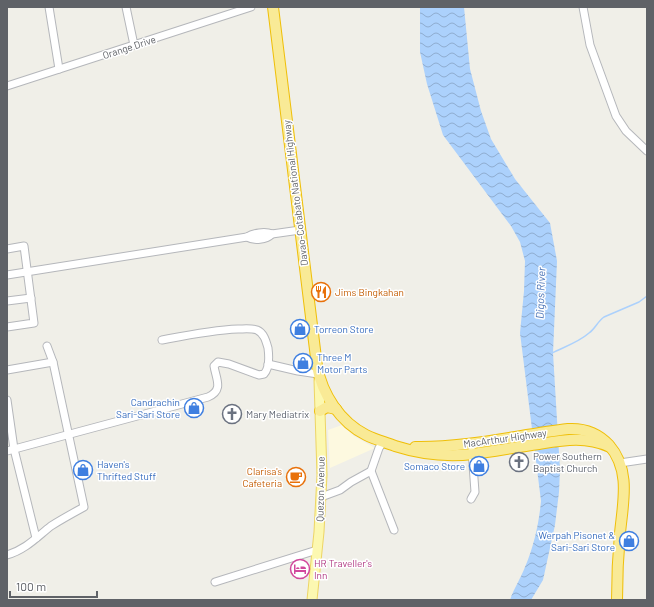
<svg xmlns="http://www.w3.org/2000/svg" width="654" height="607" viewBox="0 0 654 607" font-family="Barlow,sans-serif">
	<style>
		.commercial { fill: #fdf9e0 }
		.water { fill: url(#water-waves) }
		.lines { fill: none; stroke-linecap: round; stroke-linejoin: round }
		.stream { stroke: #acd1fc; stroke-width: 1.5 }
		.minor-casing { stroke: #b5b7bb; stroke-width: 9 }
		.major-casing { stroke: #edd564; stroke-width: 11 }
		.highway-casing { stroke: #efbf09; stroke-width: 12 }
		.minor { stroke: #fff; stroke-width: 7 }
		.major { stroke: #fcf8b1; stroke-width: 9 }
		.highway { stroke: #f9ea96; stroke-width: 10 }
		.labels { text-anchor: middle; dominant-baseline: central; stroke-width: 3; stroke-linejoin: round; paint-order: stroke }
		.street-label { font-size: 10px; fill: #5f6267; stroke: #fff }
		.food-label { font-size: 10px; fill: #c56008; stroke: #fff; text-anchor: start }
		.shop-label { font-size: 10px; fill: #366cbe; stroke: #fff; text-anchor: start }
		.worship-label { font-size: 10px; fill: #5b616d; stroke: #fff; text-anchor: start }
		.hotel-label { font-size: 10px; fill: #b23c85; stroke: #fff; text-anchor: start }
		.water-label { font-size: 11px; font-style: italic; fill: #4b74b7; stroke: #fff }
	</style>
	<defs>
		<pattern id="water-waves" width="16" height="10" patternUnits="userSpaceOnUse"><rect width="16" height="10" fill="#acd1fc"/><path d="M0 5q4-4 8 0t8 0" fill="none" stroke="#8fadd0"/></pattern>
	</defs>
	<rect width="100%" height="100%" fill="#f0efe8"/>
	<path class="commercial" d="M342 425 354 436 375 448 330 468 328 430Z"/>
	<path class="water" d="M420 7H464L470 69 481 111 491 139 515 179 550 223 557 261 553 353 560 470 559 492 555 525 543 580 531 600H510C514 588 521 578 525 567 534 546 539 523 541 501L520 333 524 291 525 261 520 242 511 226 443 135 427 84 420 52Z"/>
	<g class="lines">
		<path class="stream" d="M552 353C564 347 579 342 589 333 595 329 598 321 604 317L639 302 647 296"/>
		<g class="minor-casing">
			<g id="minor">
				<path d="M49 7 59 69"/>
				<path d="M126 7 134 45"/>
				<path d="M583 7 590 45 616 116 626 131 647 151"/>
				<path d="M7 86 251 7"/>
				<path d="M247 237C254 241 266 240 272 234"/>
				<path d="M7 249 24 246 34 323 7 327"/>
				<path d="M7 275 247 237C253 233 265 231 272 234L300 230"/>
				<path d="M7 301 31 298"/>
				<path d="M268 364 298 371 318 374"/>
				<path d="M7 370 53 362"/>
				<path d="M7 400 14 449 36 538"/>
				<path d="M383 442 379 448 371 471 394 530"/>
				<path d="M7 451 208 397C224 390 216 379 214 366L218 362 229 364 259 375 264 374C270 368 269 356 268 348 266 341 264 333 257 330 251 328 244 329 238 329 212 330 188 335 162 340"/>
				<path d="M620 463 647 459"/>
				<path d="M321 497 340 490 351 482 371 471"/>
				<path d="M471 499 475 492 472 451"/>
				<path d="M7 555C25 550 37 537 51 526 62 519 73 513 84 507L53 362 47 346"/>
				<path d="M215 582 317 550"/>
			</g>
		</g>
		<g class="major-casing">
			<path id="major" d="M312 600 319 532 322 475 319 380"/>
		</g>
		<g class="highway-casing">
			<g id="highway">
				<path d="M273 7 317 366C322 394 340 422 366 435 376 440 385 442 395 446 420 454 446 457 473 454 495 451 517 447 539 444 564 440 586 436 610 447"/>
				<path d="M320 411 327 407 336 409"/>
				<path d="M415 447C466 448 518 435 568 429 585 428 598 433 609 445 631 470 623 502 620 533 618 555 617 577 617 600"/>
			</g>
		</g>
		<use href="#minor" class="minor"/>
		<use href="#major" class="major"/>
		<use href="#highway" class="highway"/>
	</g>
	<defs>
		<g id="restaurant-ring" transform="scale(1)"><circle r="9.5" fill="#fff" stroke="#e8710a" stroke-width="1.5"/><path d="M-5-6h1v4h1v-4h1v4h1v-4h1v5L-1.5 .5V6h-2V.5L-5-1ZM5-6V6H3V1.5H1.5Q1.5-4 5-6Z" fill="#e8710a"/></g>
		<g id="shop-ring" transform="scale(1)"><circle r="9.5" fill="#fff" stroke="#3f7fe0" stroke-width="1.5"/><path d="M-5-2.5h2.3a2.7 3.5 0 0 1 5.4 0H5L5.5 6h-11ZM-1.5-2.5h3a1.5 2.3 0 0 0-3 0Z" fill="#3f7fe0"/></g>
		<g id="church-ring" transform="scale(1)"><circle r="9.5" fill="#fff" stroke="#6b7280" stroke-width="1.5"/><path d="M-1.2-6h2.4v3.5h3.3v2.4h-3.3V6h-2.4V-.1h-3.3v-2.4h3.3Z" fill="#6b7280"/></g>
		<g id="cafe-ring" transform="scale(1)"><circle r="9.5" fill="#fff" stroke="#e8710a" stroke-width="1.5"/><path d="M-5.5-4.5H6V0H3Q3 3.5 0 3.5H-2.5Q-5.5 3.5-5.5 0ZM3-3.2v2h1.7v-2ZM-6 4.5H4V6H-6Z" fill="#e8710a"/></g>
		<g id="hotel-ring" transform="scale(1)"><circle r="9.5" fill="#fff" stroke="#d1479c" stroke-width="1.5"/><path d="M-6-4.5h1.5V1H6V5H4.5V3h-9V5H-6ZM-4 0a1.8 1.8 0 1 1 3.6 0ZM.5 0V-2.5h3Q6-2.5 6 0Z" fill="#d1479c"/></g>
	</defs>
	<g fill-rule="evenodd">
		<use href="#restaurant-ring" x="321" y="292"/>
		<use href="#shop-ring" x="300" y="329"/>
		<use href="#shop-ring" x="303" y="363"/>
		<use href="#shop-ring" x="194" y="408"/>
		<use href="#church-ring" x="232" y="414"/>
		<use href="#church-ring" x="519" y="462"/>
		<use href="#shop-ring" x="479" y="466"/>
		<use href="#shop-ring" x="83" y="470"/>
		<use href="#cafe-ring" x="296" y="477"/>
		<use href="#shop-ring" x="629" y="541"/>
		<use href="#hotel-ring" x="300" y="569"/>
	</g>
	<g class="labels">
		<g class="street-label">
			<text transform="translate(129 47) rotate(-18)">Orange Drive</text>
			<text transform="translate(295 193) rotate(-97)">Davao-Cotabato National Highway</text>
			<text transform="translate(505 438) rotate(-8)">MacArthur Highway</text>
			<text transform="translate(320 489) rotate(-89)">Quezon Avenue</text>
		</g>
		<g class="food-label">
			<text x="335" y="292">Jims Bingkahan</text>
			<text x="282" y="471" text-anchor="end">Clarisa's<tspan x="282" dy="12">Cafeteria</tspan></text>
		</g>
		<g class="shop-label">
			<text x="314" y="329">Torreon Store</text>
			<text x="317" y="357">Three M<tspan x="317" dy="12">Motor Parts</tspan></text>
			<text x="180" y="402" text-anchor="end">Candrachin<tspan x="180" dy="12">Sari-Sari Store</tspan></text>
			<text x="97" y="464">Haven's<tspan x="97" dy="12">Thrifted Stuff</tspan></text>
			<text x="465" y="466" text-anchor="end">Somaco Store</text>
			<text x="615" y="535" text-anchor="end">Werpah Pisonet &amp;<tspan x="615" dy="12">Sari-Sari Store</tspan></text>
		</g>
		<g class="worship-label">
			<text x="246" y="414">Mary Mediatrix</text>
			<text x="533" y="456">Power Southern<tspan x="533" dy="12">Baptist Church</tspan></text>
		</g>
		<g class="hotel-label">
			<text x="314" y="563">HR Traveller's<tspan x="314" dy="12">Inn</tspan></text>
		</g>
		<g class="water-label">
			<text transform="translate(540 293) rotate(-88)">Digos River</text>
		</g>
	</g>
	<rect width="654" height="607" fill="none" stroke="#5f6267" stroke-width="16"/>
	<path d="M10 591v6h87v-6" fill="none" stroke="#5f6267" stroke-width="2"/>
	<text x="16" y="591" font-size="12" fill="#5f6267" stroke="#ffffff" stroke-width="3" paint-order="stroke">100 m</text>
</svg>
